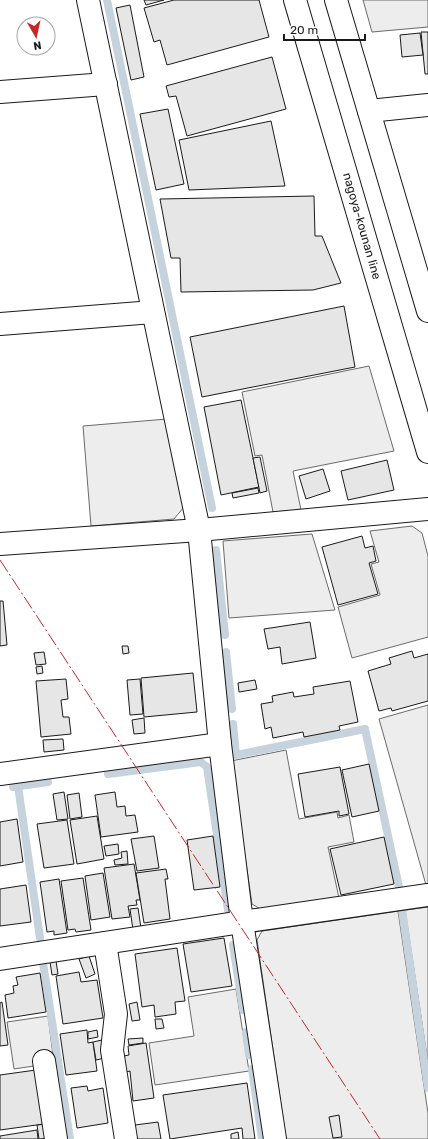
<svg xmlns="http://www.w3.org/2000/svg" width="428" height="1139" viewBox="0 0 428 1139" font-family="Rubik,sans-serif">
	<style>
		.parking { fill: #ededed; stroke: #6a6a6a }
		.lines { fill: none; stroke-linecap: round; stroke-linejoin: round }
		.stream { stroke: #c6d2dc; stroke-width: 8 }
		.building { fill: #e6e6e6; stroke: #1a1a1a }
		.minor-casing { stroke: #1a1a1a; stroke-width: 24 }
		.major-casing { stroke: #1a1a1a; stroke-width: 24 }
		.minor { stroke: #fff; stroke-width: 22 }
		.major { stroke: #fff; stroke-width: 22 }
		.power { stroke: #c62828; stroke-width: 1; stroke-dasharray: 14 3 2 3; stroke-linecap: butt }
		.labels { text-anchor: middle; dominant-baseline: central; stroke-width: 3; stroke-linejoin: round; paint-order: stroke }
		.street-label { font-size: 12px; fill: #1a1a1a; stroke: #fff }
	</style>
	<rect width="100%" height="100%" fill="#fff"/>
	<g class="parking">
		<path d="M363 0H428V27L372 32Z"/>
		<path d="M369 366 394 451 293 471 301 510 273 512 262 455 255 456 242 392Z"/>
		<path d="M167 419 184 507 174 519 91 526 83 426Z"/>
		<path d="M412 526 422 533 428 556V637L352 658 338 607 380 595 371 564 379 562 370 531Z"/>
		<path d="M312 534 335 610 229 618 223 541Z"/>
		<path d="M428 705V885H426L379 719Z"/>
		<path d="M286 750 299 819 337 812 338 818 349 815 354 842 328 847 339 898 262 910 252 904 231 761Z"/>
		<path d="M428 907V1063L405 910Z"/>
		<path d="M398 911 428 1113V1139H286L257 940 262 931Z"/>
		<path d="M236 989 249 1071 155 1085 149 1043 194 1036 188 997Z"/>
		<path d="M48 1016 54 1063 14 1069 7 1022Z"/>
	</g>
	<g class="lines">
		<g class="stream">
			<path d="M107 0 212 508"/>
			<path d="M216 550 225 635"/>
			<path d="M226 652 232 709"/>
			<path d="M233 724 236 755 365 729 399 887"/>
			<path d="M108 774 201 762 207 767 228 910"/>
			<path d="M18 786 40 938"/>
			<path d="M13 787 48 782"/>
			<path d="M402 910 428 1088"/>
			<path d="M233 945 243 1010"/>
			<path d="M43 963 70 1139"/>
			<path d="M246 1032 249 1055"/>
			<path d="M252 1069 262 1139"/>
		</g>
	</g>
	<g class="building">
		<path d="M144 0H164L146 5Z"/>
		<path d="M174 0H259L269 37 167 65 160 40 154 42 144 8Z"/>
		<path d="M130 5 144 77 131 80 116 8Z"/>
		<path d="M421 32H428V74H425Z"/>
		<path d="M420 33 423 55 402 57 400 35Z"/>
		<path d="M272 57 286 109 187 136 176 96 169 97 166 86Z"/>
		<path d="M168 109 184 184 156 190 140 114Z"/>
		<path d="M271 121 285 186 189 190 179 140Z"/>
		<path d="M314 196 315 236H322L341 283 313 290 181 292 180 258H171L160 199Z"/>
		<path d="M344 306 355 367 202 397 190 337Z"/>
		<path d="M241 400 259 487 221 495 204 407Z"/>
		<path d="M260 457 267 491 260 493 253 458Z"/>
		<path d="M387 460 394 490 348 500 341 471Z"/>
		<path d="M323 469 330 491 306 499 299 476Z"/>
		<path d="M258 488 259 493 233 498 232 493Z"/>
		<path d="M362 536 365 548 373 546 376 561 369 563 378 594 338 605 322 547Z"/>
		<path d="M0 601H3L7 645 0 646Z"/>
		<path d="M310 622 316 658 282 664 280 647 268 649 264 629Z"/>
		<path d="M122 646H128L129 653 123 654Z"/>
		<path d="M412 651 414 658 428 654V701L392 711 391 708 379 711 368 671 391 664 389 658Z"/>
		<path d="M44 652 46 664 36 665 34 653Z"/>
		<path d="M42 666 43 673 37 674 36 667Z"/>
		<path d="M193 673 197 712 144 717 141 678Z"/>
		<path d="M66 679 68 699 61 700 63 717H69L71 734 41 737 36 681Z"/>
		<path d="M140 679 143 714 130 715 127 680Z"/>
		<path d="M255 680 257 689 239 692 238 683Z"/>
		<path d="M350 681 358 722 339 726 340 730 304 737 303 732 273 738 271 727 265 729 261 704 273 702 272 696 293 692 294 697 314 694 313 687Z"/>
		<path d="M144 718 145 733 134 734 132 720Z"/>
		<path d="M63 739 64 750 44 752 43 740Z"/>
		<path d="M369 764 379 811 352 817 342 770Z"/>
		<path d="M340 767 349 814 339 816V811L305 817 298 774Z"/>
		<path d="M64 792 68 819 57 820 53 794Z"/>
		<path d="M115 792 117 807 125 806 126 816 135 815 138 832 101 837 95 795Z"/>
		<path d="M79 793 82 817 70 819 67 795Z"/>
		<path d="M97 816 104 859 77 864 70 820Z"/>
		<path d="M17 819 23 862 0 866V822Z"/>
		<path d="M67 820 74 864 44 868 37 824Z"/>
		<path d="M154 836 159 868 137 871 131 839Z"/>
		<path d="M213 836 220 887 194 890 187 840Z"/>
		<path d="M384 837 394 884 341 895 330 849Z"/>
		<path d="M118 844 119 854 106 856 104 846Z"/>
		<path d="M127 851 128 864 115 865 114 860 122 858 121 852Z"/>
		<path d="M134 864 140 900H136L137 905 128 906 130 917 112 919 104 868Z"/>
		<path d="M166 869 168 879H165L170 919 144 923 136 873Z"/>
		<path d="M103 873 110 917 91 920 85 876Z"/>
		<path d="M83 878 91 930 76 932 75 929 68 930 61 881Z"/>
		<path d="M59 879 67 933 54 935V931L47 932 40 882Z"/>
		<path d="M26 885 31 922 0 926V889Z"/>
		<path d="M138 908 141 928 133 930 130 909Z"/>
		<path d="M224 938 232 986 191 992 183 944Z"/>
		<path d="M177 948 185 1001 175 1002 176 1014 155 1017 154 1005 142 1007 135 954Z"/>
		<path d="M89 956 95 974 86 978 79 959Z"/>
		<path d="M56 961 58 974 52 975 50 962Z"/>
		<path d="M79 972 81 982 97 980 103 1018 63 1024 56 976Z"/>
		<path d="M40 973 46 1012 8 1018 5 995 14 993 13 986 18 985 16 977Z"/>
		<path d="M2 1002 8 1045 0 1046V1003Z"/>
		<path d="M137 1002 140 1020 132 1021 129 1004Z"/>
		<path d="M155 1019H162L164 1028 156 1029Z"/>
		<path d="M87 1030 88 1043 93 1042 97 1071 66 1075 60 1034Z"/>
		<path d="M97 1030 98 1037 88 1039V1032Z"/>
		<path d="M143 1038V1043L129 1045 128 1039Z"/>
		<path d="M102 1040 105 1058 96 1060 93 1042Z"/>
		<path d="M146 1043 154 1098 133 1101 130 1071 126 1072 124 1056 129 1055 128 1046Z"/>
		<path d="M43 1069 51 1123 0 1130V1075Z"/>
		<path d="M247 1083 255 1139H243L242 1128 170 1139 163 1095Z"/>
		<path d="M87 1086 88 1091 103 1088 108 1123 77 1128 71 1088Z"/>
		<path d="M339 1115 342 1137 333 1138 329 1117Z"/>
		<path d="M158 1122 161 1139H136L135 1125Z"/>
		<path d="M47 1124 50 1138 39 1139 37 1125Z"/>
		<path d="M37 1130 38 1139H0V1136Z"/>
		<path d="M238 1132 239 1139H231V1134Z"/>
	</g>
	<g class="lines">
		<g class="minor-casing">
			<g id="minor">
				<path d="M88 0 199 530 220 744 242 922 275 1139"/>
				<path d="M0 92 106 84"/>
				<path d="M369 111 428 105"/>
				<path d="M0 324 153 312"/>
				<path d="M0 544 199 530 428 509"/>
				<path d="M0 774 220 744"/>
				<path d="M105 943 116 1014 112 1050 126 1139"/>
				<path d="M0 959 242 922 428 895"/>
				<path d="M44 1061 56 1139"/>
			</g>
		</g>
		<g class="major-casing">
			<g id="major">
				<path d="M295 0 428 452"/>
				<path d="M336 0 428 311"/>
			</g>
		</g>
		<use href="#minor" class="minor"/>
		<use href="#major" class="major"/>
		<path class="power" d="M0 560 380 1139"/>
	</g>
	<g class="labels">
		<g class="street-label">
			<text transform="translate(362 226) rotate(74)">nagoya-kounan line</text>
		</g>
	</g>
	<g transform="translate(36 36) rotate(171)"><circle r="19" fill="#ffffff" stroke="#a3a3a3"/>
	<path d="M0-3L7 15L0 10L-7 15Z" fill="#c62828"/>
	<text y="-6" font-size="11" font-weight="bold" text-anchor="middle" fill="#1a1a1a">N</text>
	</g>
	<path d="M284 34v6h81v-6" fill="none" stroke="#1a1a1a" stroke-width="2"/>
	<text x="290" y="34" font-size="12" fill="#1a1a1a" stroke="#ffffff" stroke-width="3" paint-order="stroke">20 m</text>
</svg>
